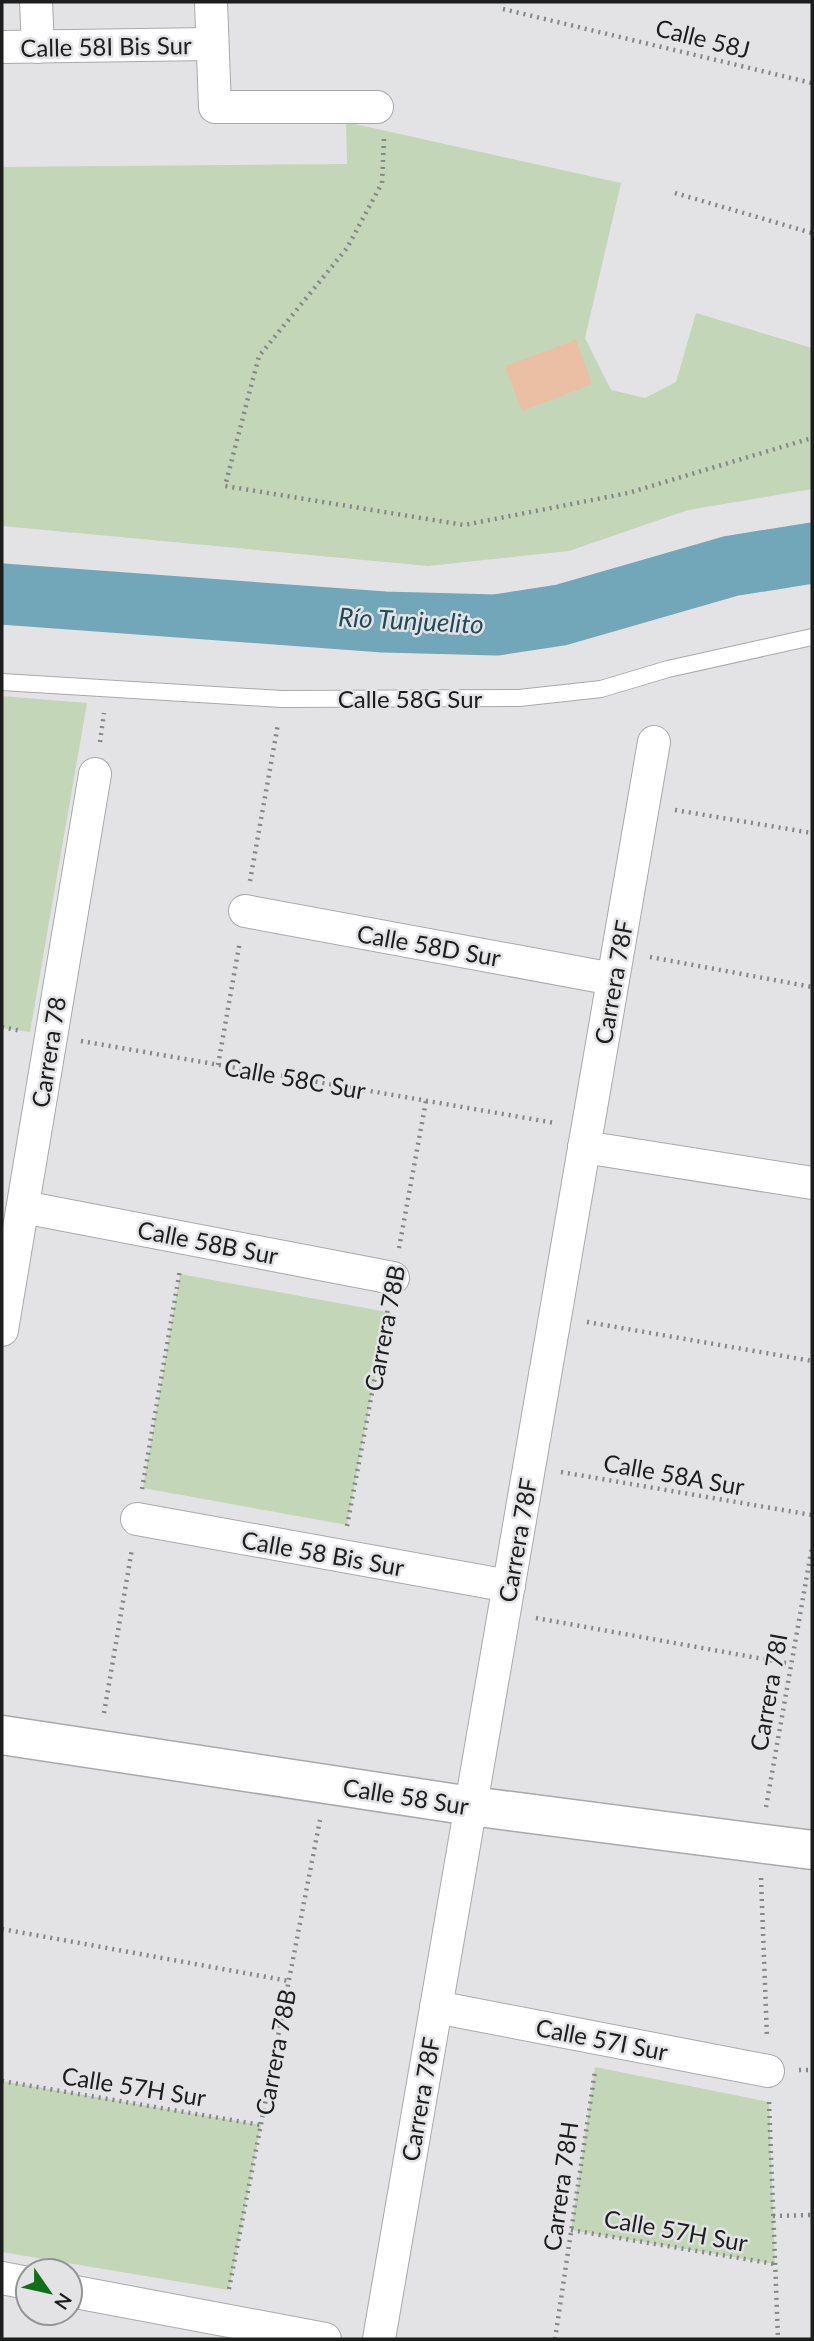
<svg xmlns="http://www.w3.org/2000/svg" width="814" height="2341" viewBox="0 0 814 2341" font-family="Lato,sans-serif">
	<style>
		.green { fill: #c3d6b8 }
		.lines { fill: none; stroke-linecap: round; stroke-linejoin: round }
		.river { stroke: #71a7b8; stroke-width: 61 }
		.building { fill: #eabfa4 }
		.service-casing { stroke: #a9a9ab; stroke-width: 18 }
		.minor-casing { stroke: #a9a9ab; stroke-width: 34 }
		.tertiary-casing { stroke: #a9a9ab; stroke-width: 41 }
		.path { stroke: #858687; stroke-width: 4.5; stroke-dasharray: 2 5; stroke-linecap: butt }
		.service { stroke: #fff; stroke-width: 16 }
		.minor { stroke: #fff; stroke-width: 32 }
		.tertiary { stroke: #fff; stroke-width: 38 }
		.labels { text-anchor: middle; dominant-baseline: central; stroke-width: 5; stroke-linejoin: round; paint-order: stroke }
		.street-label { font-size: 24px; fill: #1c1d1d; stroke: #e3e3e6 }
		.water-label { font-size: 26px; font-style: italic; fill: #1d4b59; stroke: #e3e3e6 }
	</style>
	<rect width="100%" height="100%" fill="#e3e3e6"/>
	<g class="green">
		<path d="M346 122 621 183 585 338 611 390 645 398 676 382 696 313 812 348V489L688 510 569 551 428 566 2 526V167L347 164Z"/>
		<path d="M2 696 87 703 30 1032 2 1028Z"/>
		<path d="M180 1274 387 1312 347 1525 143 1488Z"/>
		<path d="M595 2067 769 2102 775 2264 571 2230Z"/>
		<path d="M2 2081 261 2125 229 2290 2 2252Z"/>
	</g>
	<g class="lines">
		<path class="river" d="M2 594 384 622 496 625 561 615 731 566 812 553"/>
	</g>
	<path class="building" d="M576 340 592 384 522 411 505 366Z"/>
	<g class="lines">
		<g class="service-casing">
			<path id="service" d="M2 682 282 699 519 698 601 689 668 669 812 637"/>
		</g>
		<g class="minor-casing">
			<g id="minor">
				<path d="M36 2 38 47"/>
				<path d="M211 2 215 107H377"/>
				<path d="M2 47 211 44"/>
				<path d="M245 911 613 979"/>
				<path d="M584 1147 812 1183"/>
				<path d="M23 1207 393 1278"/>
				<path d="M2 1330 95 774"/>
				<path d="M137 1519 509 1586"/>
				<path d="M436 2007 768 2071"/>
				<path d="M2 2278 28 2283"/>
				<path d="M70 2291 325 2339"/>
				<path d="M379 2339 654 742"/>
			</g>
		</g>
		<g class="tertiary-casing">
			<path id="tertiary" d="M2 1735 471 1806 812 1850"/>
		</g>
		<g class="path">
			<path d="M503 9 812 83"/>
			<path d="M384 139 382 183 347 248 259 356 225 486 464 525 628 493 812 438"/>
			<path d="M675 193 812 233"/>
			<path d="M100 742 104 713"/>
			<path d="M675 810 812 833"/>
			<path d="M250 881 278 724"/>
			<path d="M650 957 812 987"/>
			<path d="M2 1027 21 1031"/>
			<path d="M81 1041 555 1123"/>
			<path d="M218 1065 240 941"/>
			<path d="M399 1248 426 1101"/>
			<path d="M587 1322 812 1361"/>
			<path d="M561 1472 812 1515"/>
			<path d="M142 1489 180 1270"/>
			<path d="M347 1526 388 1308"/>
			<path d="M536 1618 791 1664"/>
			<path d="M104 1713 132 1549"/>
			<path d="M766 1807 812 1547"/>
			<path d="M761 1878 767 2038"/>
			<path d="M2 1929 289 1981"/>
			<path d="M799 2070H812"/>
			<path d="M2 2081 261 2125"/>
			<path d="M769 2102 778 2339"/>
			<path d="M773 2216 812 2215"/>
			<path d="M571 2230 775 2264"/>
			<path d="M229 2289 320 1820"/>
			<path d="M555 2339 595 2071"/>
		</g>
		<use href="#service" class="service"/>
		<use href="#minor" class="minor"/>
		<use href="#tertiary" class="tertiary"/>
	</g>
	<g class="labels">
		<g class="street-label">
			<text transform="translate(703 38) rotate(14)">Calle 58J</text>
			<text transform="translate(106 46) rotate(-1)">Calle 58I Bis Sur</text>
			<text x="410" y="698">Calle 58G Sur</text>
			<text transform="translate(429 945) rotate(10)">Calle 58D Sur</text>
			<text transform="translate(613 982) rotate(-80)">Carrera 78F</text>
			<text transform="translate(48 1052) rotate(-81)">Carrera 78</text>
			<text transform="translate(295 1078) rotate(10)">Calle 58C Sur</text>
			<text transform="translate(208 1242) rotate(11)">Calle 58B Sur</text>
			<text transform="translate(384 1328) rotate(-79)">Carrera 78B</text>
			<text transform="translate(674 1474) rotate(10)">Calle 58A Sur</text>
			<text transform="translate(517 1540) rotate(-80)">Carrera 78F</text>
			<text transform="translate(323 1553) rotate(10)">Calle 58 Bis Sur</text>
			<text transform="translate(768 1692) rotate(-80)">Carrera 78I</text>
			<text transform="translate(406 1796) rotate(9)">Calle 58 Sur</text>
			<text transform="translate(602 2039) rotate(11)">Calle 57I Sur</text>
			<text transform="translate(275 2052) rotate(-79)">Carrera 78B</text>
			<text transform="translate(134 2086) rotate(9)">Calle 57H Sur</text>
			<text transform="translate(420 2099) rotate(-80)">Carrera 78F</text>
			<text transform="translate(560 2186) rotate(-82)">Carrera 78H</text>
			<text transform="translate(676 2230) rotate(10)">Calle 57H Sur</text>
		</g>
		<g class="water-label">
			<text transform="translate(411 620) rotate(3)">Río Tunjuelito</text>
		</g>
	</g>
	<rect width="814" height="2341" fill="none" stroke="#1c1d1d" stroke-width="7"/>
	<g transform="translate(49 2292) rotate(124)"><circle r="33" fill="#e3e3e6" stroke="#939496" stroke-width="2"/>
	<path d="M0-5L12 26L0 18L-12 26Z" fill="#126e19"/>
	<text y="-10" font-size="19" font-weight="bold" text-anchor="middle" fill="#1c1d1d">N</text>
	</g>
</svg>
